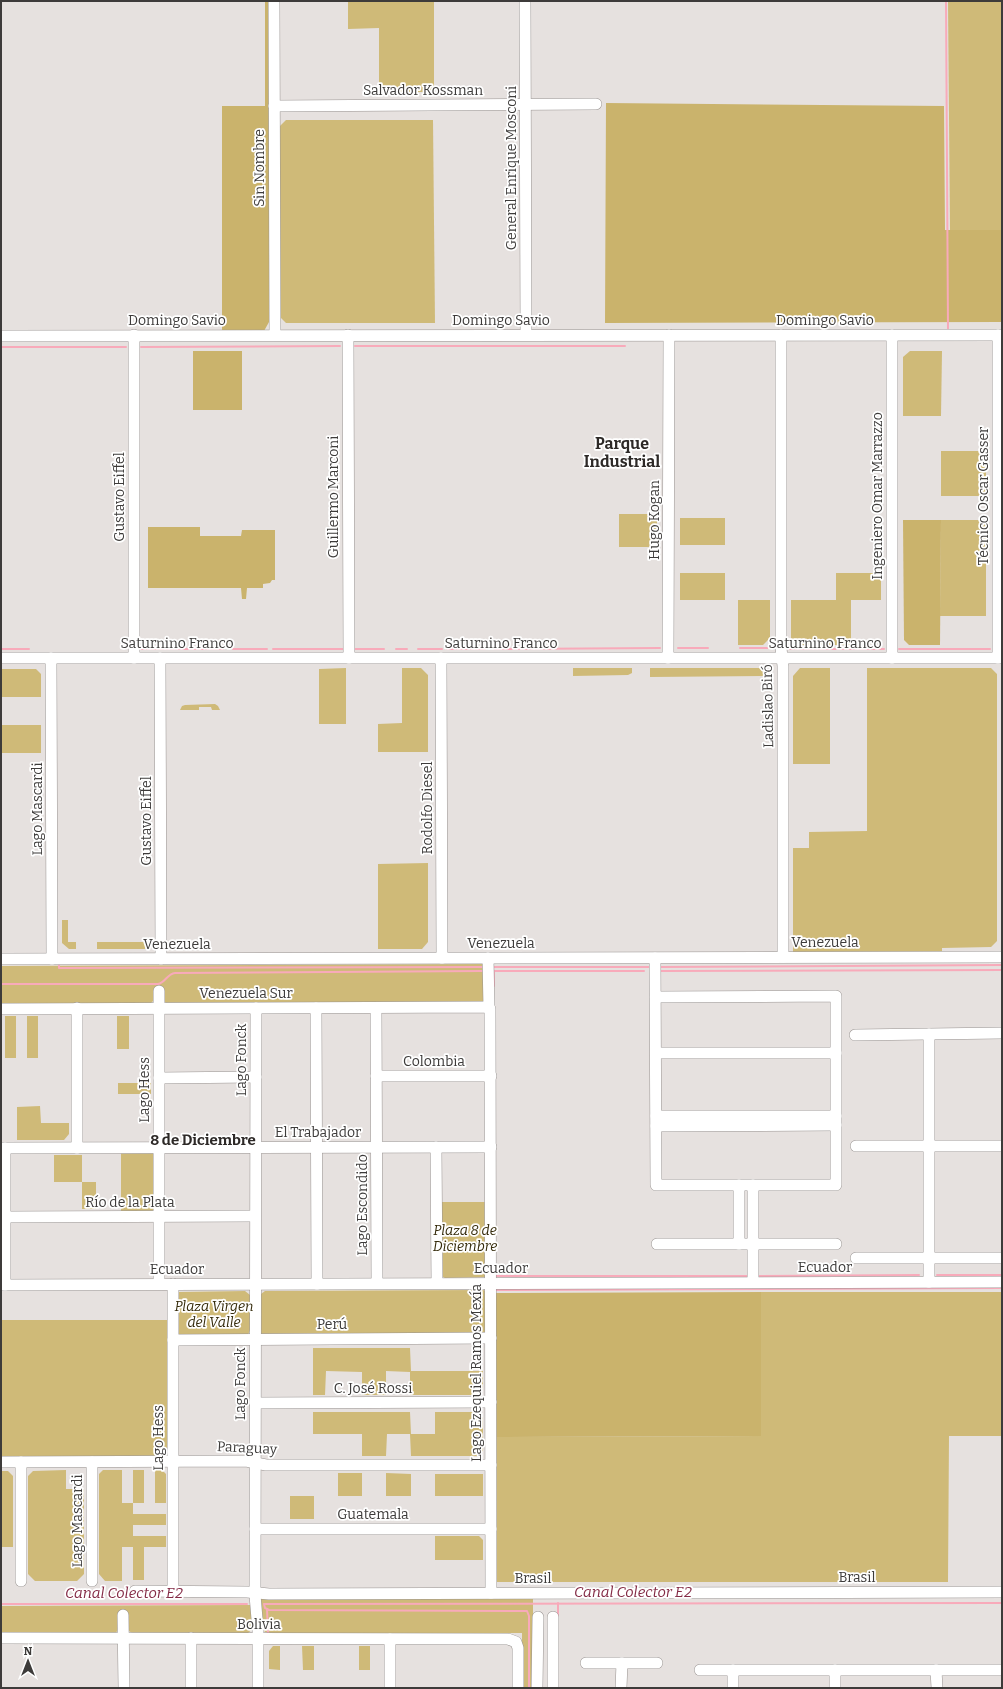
<svg xmlns="http://www.w3.org/2000/svg" width="1003" height="1689" viewBox="0 0 1003 1689" font-family="Bitter,serif">
	<style>
		.green { fill: #cfba78 }
		.forest { fill: #cab36c }
		.lines { fill: none; stroke-linecap: round; stroke-linejoin: round }
		.stream { stroke: #f8aaba; stroke-width: 2 }
		.minor-casing { stroke: #989391; stroke-width: 12 }
		.minor { stroke: #fff; stroke-width: 11 }
		.labels { text-anchor: middle; dominant-baseline: central; stroke-width: 3.5; stroke-linejoin: round; paint-order: stroke }
		.street-label { font-size: 14px; fill: #3d3b3a; stroke: #fff }
		.park-label { font-size: 14px; font-style: italic; fill: #362c0c; stroke: #fff }
		.neighbourhood-label { font-size: 15px; font-weight: bold; fill: #2d2927; stroke: #fff }
		.water-label { font-size: 15px; font-style: italic; fill: #842b46; stroke: #fff }
		.quarter-label { font-size: 16px; font-weight: bold; fill: #2d2927; stroke: #fff }
	</style>
	<rect width="100%" height="100%" fill="#e6e1df"/>
	<g class="green">
		<path d="M348 1H434V92H379V28L348 29Z"/>
		<path d="M948 1H1002V230H950Z"/>
		<path d="M286 120H433L435 323H286L280 317 279 127Z"/>
		<path d="M910 351H942L941 416H903V357Z"/>
		<rect x="941" y="451" width="45" height="45"/>
		<rect x="619" y="514" width="38" height="33"/>
		<rect x="680" y="518" width="45" height="27"/>
		<path d="M941 520H986V616H940Z"/>
		<rect x="680" y="573" width="45" height="27"/>
		<path d="M836 573H881V600H851V645H798L791 639V600H836Z"/>
		<path d="M770 600V638L763 645H738V600Z"/>
		<path d="M346 668V724H319V669Z"/>
		<path d="M402 668H421L428 675V752H378V724L402 723Z"/>
		<path d="M573 668H632V673L628 675 573 676Z"/>
		<path d="M650 668H760L766 676 650 677Z"/>
		<path d="M800 668H830V764H793V676Z"/>
		<path d="M867 668H991L997 674V941L991 947 942 948V956H793V848H809V832L867 831Z"/>
		<path d="M1 669H36L41 674V697H1Z"/>
		<path d="M215 704 218 706 220 710H212L211 707H199V710H180L182 706 185 705Z"/>
		<rect x="1" y="725" width="40" height="28"/>
		<path d="M428 863V942L422 949H378V864Z"/>
		<path d="M62 920H68V942H76V949H69L62 943Z"/>
		<path d="M97 942H145L150 943 145 949H97Z"/>
		<path d="M490 964V1004L166 1003 163 1000H154L151 1003 1 1004V966Z"/>
		<rect x="5" y="1016" width="11" height="42"/>
		<rect x="27" y="1016" width="11" height="42"/>
		<rect x="117" y="1016" width="12" height="33"/>
		<rect x="118" y="1083" width="33" height="11"/>
		<path d="M40 1106 41 1123H69V1134L64 1140H17V1107Z"/>
		<path d="M121 1151 153 1153 154 1209 152 1212 121 1213Z"/>
		<path d="M54 1155H82V1182H96V1209H82V1182H54Z"/>
		<path d="M440 1202H489L487 1277 445 1278 441 1276Z"/>
		<path d="M483 1290 486 1291 487 1333 264 1336 261 1334V1294L265 1291Z"/>
		<path d="M245 1291 250 1295V1330L248 1335H179L178 1334 179 1292Z"/>
		<path d="M761 1292H1002V1436H949L948 1582H495V1437L760 1436Z"/>
		<path d="M1 1320H170V1459L1 1460Z"/>
		<path d="M313 1348H410L411 1371H483V1389L478 1395H410V1372L386 1371V1395H362V1372L326 1371 325 1395H313Z"/>
		<path d="M313 1412H410L411 1434H435V1412H478L483 1418V1451L478 1456H411L410 1434H387L386 1456H362V1434H313Z"/>
		<path d="M66 1470V1489H84V1574L77 1581H35L28 1574V1476L33 1471Z"/>
		<path d="M103 1470H122V1503H133V1470H144V1503H133V1514H166V1525H133V1536H166V1547H144V1580H133V1547H122V1581H105L99 1574V1474Z"/>
		<path d="M155 1470H162L166 1474V1503H155Z"/>
		<path d="M1 1471H8L13 1476V1547H1Z"/>
		<rect x="338" y="1473" width="24" height="23"/>
		<path d="M386 1473 411 1474V1496H386Z"/>
		<rect x="435" y="1474" width="48" height="22"/>
		<path d="M314 1496V1519H290V1496Z"/>
		<path d="M435 1536H479L483 1540V1560H435Z"/>
		<path d="M533 1597V1688H522V1633H270L265 1632 263 1629 260 1601 261 1599Z"/>
		<path d="M251 1605C252 1614 256 1628 248 1633H132L129 1631 128 1612 119 1611 118 1629 116 1633H1V1606Z"/>
		<path d="M273 1646H280V1670L269 1669V1651Z"/>
		<path d="M302 1646H314V1670H303Z"/>
		<rect x="359" y="1646" width="11" height="24"/>
	</g>
	<g class="forest">
		<path d="M265 1H270L269 322 264 331 222 332V106H265Z"/>
		<path d="M606 103 944 106 945 230H1002V322L605 323Z"/>
		<rect x="193" y="351" width="49" height="59"/>
		<path d="M903 520H941L940 645H909L904 640Z"/>
		<path d="M148 527H200V536H241L242 530H275V580H272L270 583 263 584V588H247L246 599H242L241 588H148Z"/>
		<path d="M761 1292V1436L495 1437V1293Z"/>
	</g>
	<g class="lines">
		<g class="stream">
			<path d="M946 1 948 329"/>
			<path d="M355 346H625"/>
			<path d="M1 347H126"/>
			<path d="M141 347 340 346"/>
			<path d="M678 648H708"/>
			<path d="M740 648H771"/>
			<path d="M1 649H29"/>
			<path d="M141 649H223"/>
			<path d="M233 649H267"/>
			<path d="M273 649H343"/>
			<path d="M355 649H384"/>
			<path d="M396 649H407"/>
			<path d="M418 649H442"/>
			<path d="M447 649H485"/>
			<path d="M494 649 660 648"/>
			<path d="M790 649H884"/>
			<path d="M899 649H990"/>
			<path d="M59 962V968L485 967"/>
			<path d="M491 967H651"/>
			<path d="M660 967 1002 965"/>
			<path d="M493 971H644"/>
			<path d="M660 971 1002 970"/>
			<path d="M1 984H158C165 983 167 974 175 973L483 971"/>
			<path d="M494 986V971"/>
			<path d="M937 1275H1002"/>
			<path d="M495 1276H749"/>
			<path d="M757 1276 919 1275"/>
			<path d="M494 1289 496 1290 1002 1288"/>
			<path d="M1 1604H247"/>
			<path d="M267 1609 268 1633"/>
			<path d="M558 1616V1603"/>
			<path d="M529 1688V1616L527 1611 269 1610 265 1608 264 1604 1002 1603"/>
		</g>
		<g class="minor-casing">
			<g id="minor">
				<path d="M274 1 275 335"/>
				<path d="M525 1 526 335"/>
				<path d="M274 106 596 104"/>
				<path d="M348 335 349 658"/>
				<path d="M781 335V648L783 666V957"/>
				<path d="M1 336 1002 335"/>
				<path d="M1 658H1002"/>
				<path d="M51 658 52 959"/>
				<path d="M134 658V335"/>
				<path d="M160 658 161 959"/>
				<path d="M441 658 442 958"/>
				<path d="M668 658 669 335"/>
				<path d="M892 658V335"/>
				<path d="M998 658V335"/>
				<path d="M488 958 489 1008"/>
				<path d="M655 958 656 1185H836V996L655 997"/>
				<path d="M1 959 1002 957"/>
				<path d="M159 991V1284"/>
				<path d="M77 1008V1148"/>
				<path d="M256 1008 255 1595 258 1631V1688"/>
				<path d="M316 1008 317 1284"/>
				<path d="M376 1008 377 1283"/>
				<path d="M1 1009 486 1007 490 1009 491 1593"/>
				<path d="M855 1035 1002 1033"/>
				<path d="M656 1053H836"/>
				<path d="M376 1076H491"/>
				<path d="M159 1078 256 1077"/>
				<path d="M656 1116H836"/>
				<path d="M656 1126 836 1125"/>
				<path d="M856 1146H1002"/>
				<path d="M436 1147 437 1283"/>
				<path d="M1 1148 491 1147"/>
				<path d="M739 1185V1244"/>
				<path d="M753 1185V1282"/>
				<path d="M5 1217 255 1216"/>
				<path d="M657 1244H836"/>
				<path d="M856 1258H1002"/>
				<path d="M929 1282V1034"/>
				<path d="M1 1285 1002 1282"/>
				<path d="M5 1285V1148"/>
				<path d="M173 1340 491 1338"/>
				<path d="M255 1403 491 1402"/>
				<path d="M1 1462 246 1461 266 1465H491"/>
				<path d="M92 1462V1581"/>
				<path d="M255 1529H491"/>
				<path d="M21 1581V1462"/>
				<path d="M135 1591 247 1592 269 1594 1002 1592"/>
				<path d="M173 1591V1284"/>
				<path d="M123 1615 124 1688"/>
				<path d="M1 1638 508 1639 516 1642 518 1648V1688"/>
				<path d="M191 1638V1688"/>
				<path d="M390 1639V1688"/>
				<path d="M586 1663H657"/>
				<path d="M700 1670H1002"/>
				<path d="M835 1670V1688"/>
				<path d="M936 1670 937 1688"/>
				<path d="M537 1688 538 1617"/>
				<path d="M553 1688V1617"/>
				<path d="M621 1688 622 1663"/>
				<path d="M733 1688V1670"/>
			</g>
		</g>
		<use href="#minor" class="minor"/>
	</g>
	<g class="labels">
		<g class="street-label">
			<text x="423" y="90">Salvador Kossman</text>
			<text transform="translate(259 168) rotate(-90)">Sin Nombre</text>
			<text transform="translate(511 168) rotate(-90)">General Enrique Mosconi</text>
			<text x="177" y="320">Domingo Savio</text>
			<text x="501" y="320">Domingo Savio</text>
			<text x="825" y="320">Domingo Savio</text>
			<text transform="translate(877 496) rotate(-90)">Ingeniero Omar Marrazzo</text>
			<text transform="translate(983 496) rotate(-90)">Técnico Oscar Gasser</text>
			<text transform="translate(119 497) rotate(-90)">Gustavo Eiffel</text>
			<text transform="translate(333 497) rotate(-90)">Guillermo Marconi</text>
			<text transform="translate(654 520) rotate(-90)">Hugo Kogan</text>
			<text x="177" y="643">Saturnino Franco</text>
			<text x="501" y="643">Saturnino Franco</text>
			<text x="825" y="643">Saturnino Franco</text>
			<text transform="translate(768 706) rotate(-91)">Ladislao Biró</text>
			<text transform="translate(427 808) rotate(-90)">Rodolfo Diesel</text>
			<text transform="translate(37 809) rotate(-90)">Lago Mascardi</text>
			<text transform="translate(146 821) rotate(-90)">Gustavo Eiffel</text>
			<text x="825" y="942">Venezuela</text>
			<text x="501" y="943">Venezuela</text>
			<text x="177" y="944">Venezuela</text>
			<text x="246" y="993">Venezuela Sur</text>
			<text transform="translate(241 1060) rotate(-90)">Lago Fonck</text>
			<text x="434" y="1061">Colombia</text>
			<text transform="translate(144 1090) rotate(-90)">Lago Hess</text>
			<text x="318" y="1132">El Trabajador</text>
			<text x="130" y="1202">Río de la Plata</text>
			<text transform="translate(362 1205) rotate(-90)">Lago Escondido</text>
			<text x="825" y="1267">Ecuador</text>
			<text x="501" y="1268">Ecuador</text>
			<text x="177" y="1269">Ecuador</text>
			<text x="332" y="1324">Perú</text>
			<text transform="translate(476 1373) rotate(-90)">Lago Ezequiel Ramos Mexía</text>
			<text transform="translate(240 1384) rotate(-90)">Lago Fonck</text>
			<text x="373" y="1388">C. José Rossi</text>
			<text transform="translate(158 1438) rotate(-90)">Lago Hess</text>
			<text transform="translate(247 1448) rotate(3)">Paraguay</text>
			<text x="373" y="1514">Guatemala</text>
			<text transform="translate(77 1521) rotate(-90)">Lago Mascardi</text>
			<text x="857" y="1577">Brasil</text>
			<text x="533" y="1578">Brasil</text>
			<text x="259" y="1624">Bolivia</text>
		</g>
		<g class="park-label">
			<text x="465" y="1230">Plaza 8 de<tspan x="465" dy="16">Diciembre</tspan></text>
			<text x="214" y="1306">Plaza Virgen<tspan x="214" dy="16">del Valle</tspan></text>
		</g>
		<g class="neighbourhood-label">
			<text x="203" y="1140">8 de Diciembre</text>
		</g>
		<g class="water-label">
			<text x="633" y="1592">Canal Colector E2</text>
			<text x="124" y="1593">Canal Colector E2</text>
		</g>
		<g class="quarter-label">
			<text x="622" y="443">Parque<tspan x="622" dy="18">Industrial</tspan></text>
		</g>
	</g>
	<rect width="1003" height="1689" fill="none" stroke="#3d3b3a" stroke-width="4"/>
	<g transform="translate(28 1661)" stroke="#ffffff" stroke-width="3" paint-order="stroke">
	<path d="M0-3L7 15L0 10L-7 15Z" fill="#3d3b3a"/>
	<text y="-6" font-size="11" font-weight="bold" text-anchor="middle" fill="#3d3b3a">N</text>
	</g>
</svg>
